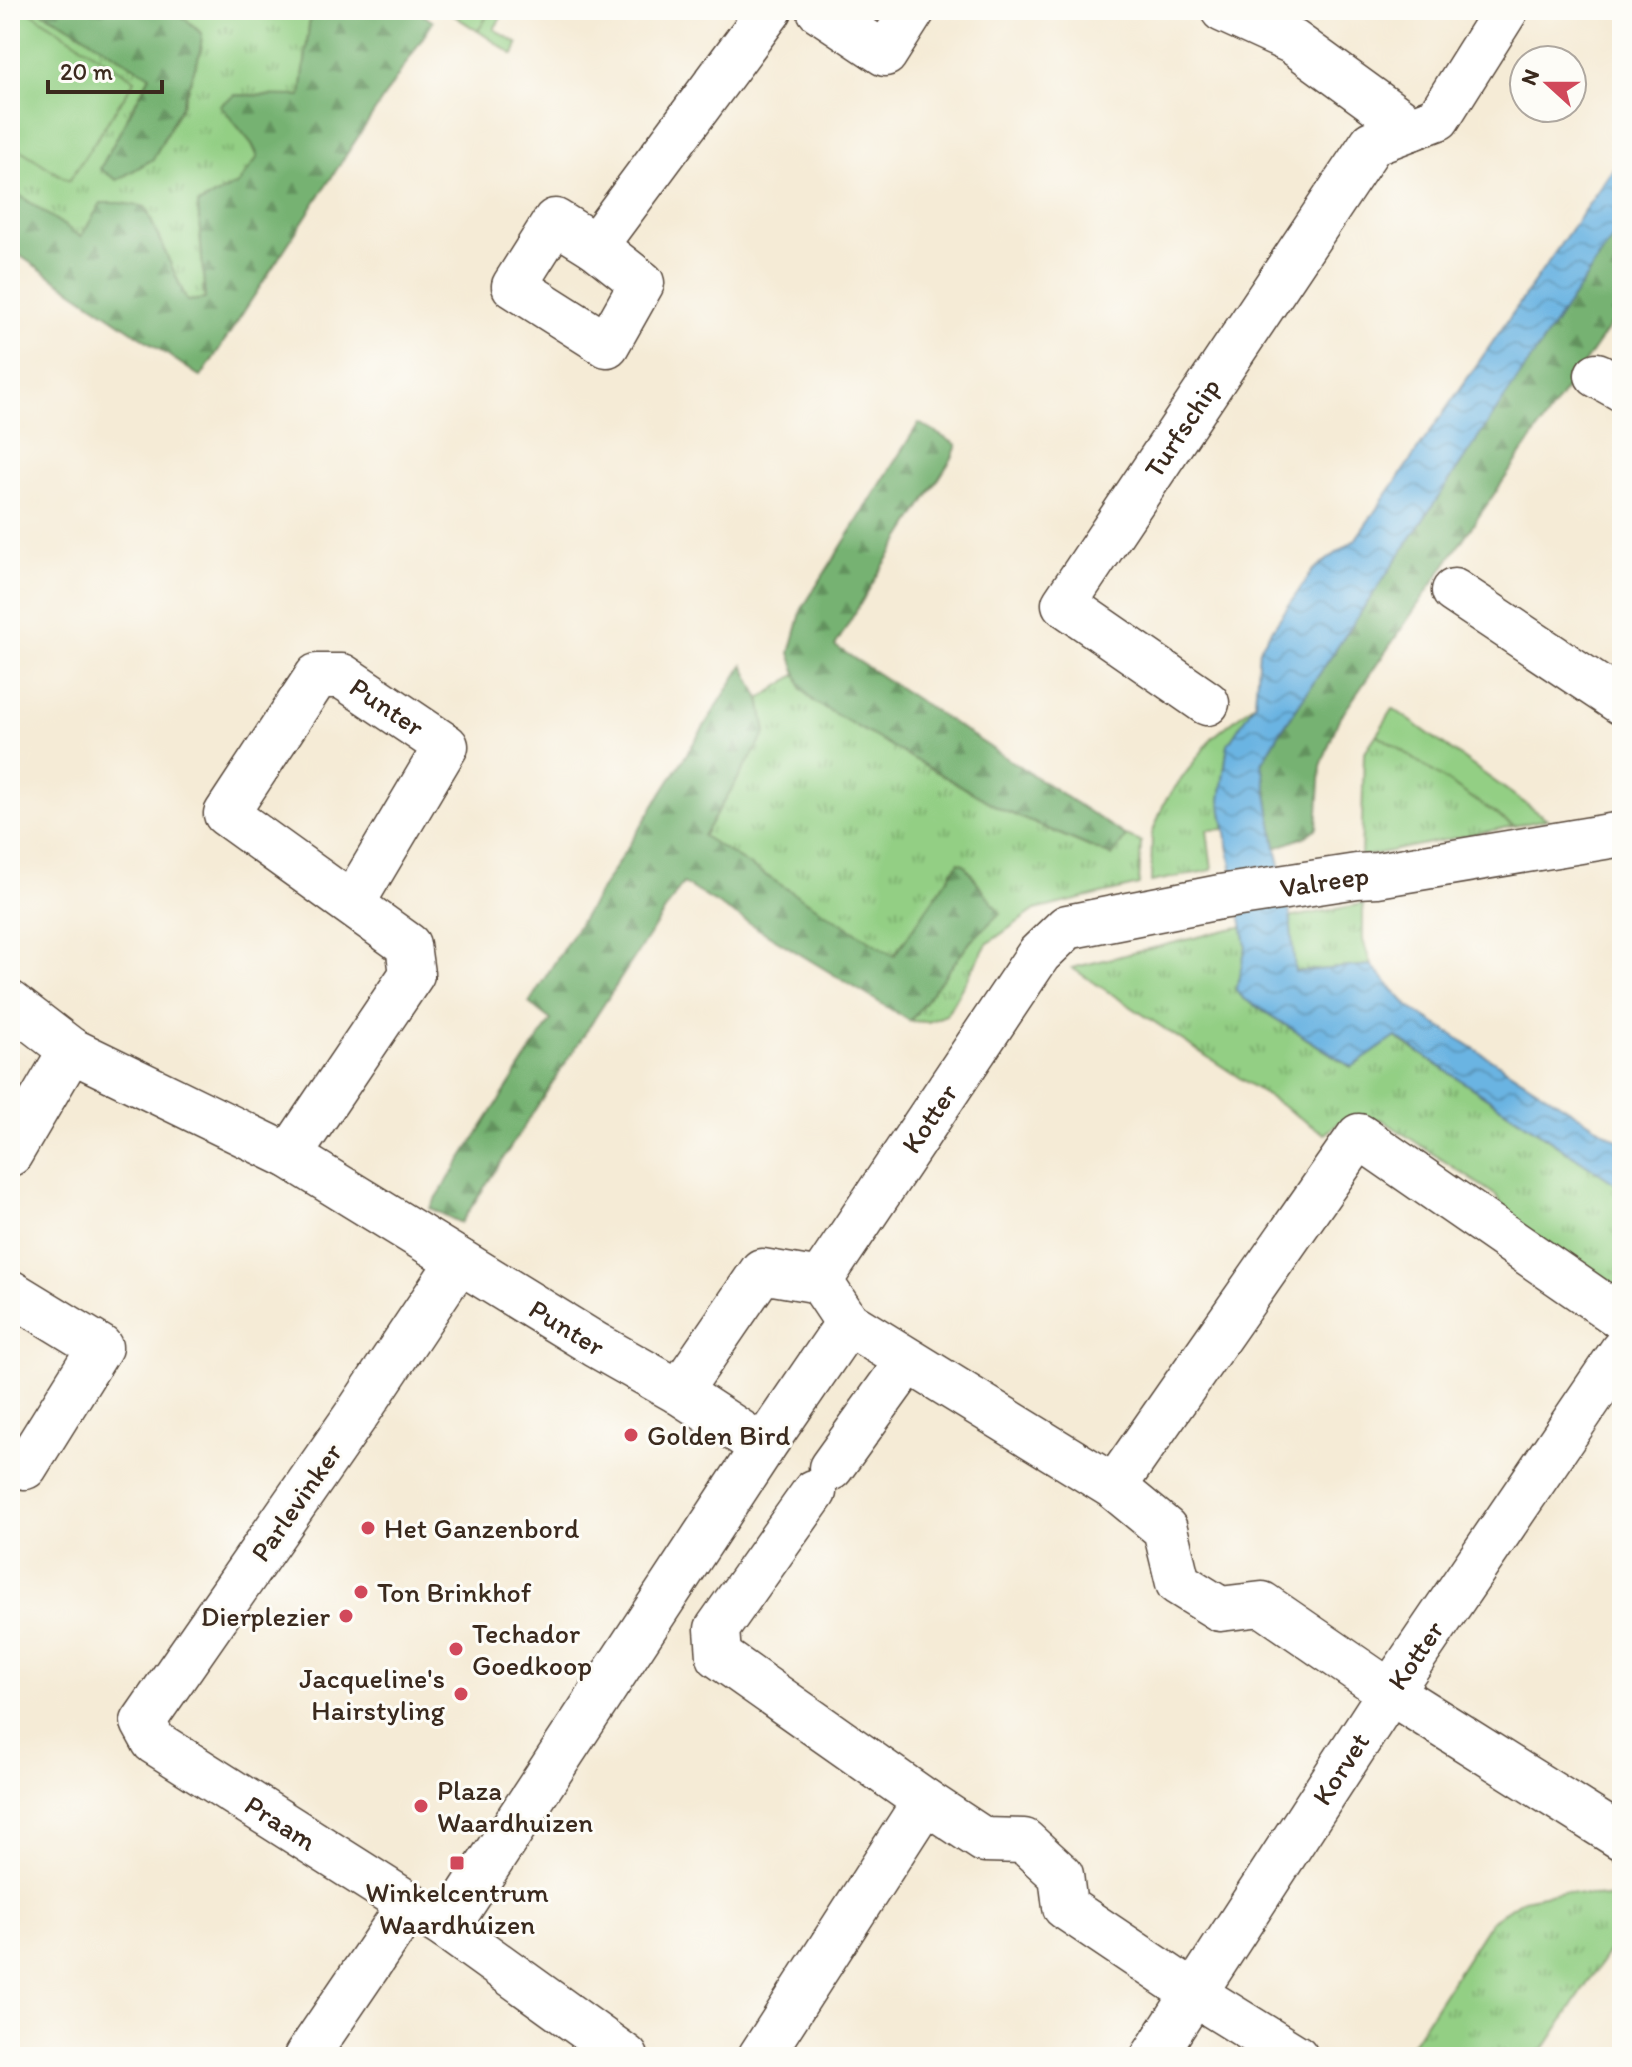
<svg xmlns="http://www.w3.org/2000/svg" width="1632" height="2067" viewBox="0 0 1632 2067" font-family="Itim,sans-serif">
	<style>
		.grass { fill: url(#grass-tufts); stroke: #677c51; stroke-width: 2 }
		.forest { fill: url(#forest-firs); stroke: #586e48; stroke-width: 2 }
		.garden { fill: #93cf84; stroke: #677c51; stroke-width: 2 }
		.water { fill: url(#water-waves); stroke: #526f80; stroke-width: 2 }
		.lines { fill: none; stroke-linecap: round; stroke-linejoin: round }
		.minor-casing { stroke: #57473a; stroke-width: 47 }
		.minor { stroke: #fff; stroke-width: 44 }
		.poi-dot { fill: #d1495b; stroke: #fdfcf7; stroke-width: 3 }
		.labels { text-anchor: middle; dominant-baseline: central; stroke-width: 6; stroke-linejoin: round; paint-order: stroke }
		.street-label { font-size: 28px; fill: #3b2a1e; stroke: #fdfcf7 }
		.poi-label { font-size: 28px; fill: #3b2a1e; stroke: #fdfcf7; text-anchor: start }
	</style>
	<defs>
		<pattern id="grass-tufts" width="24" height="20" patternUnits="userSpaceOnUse" patternTransform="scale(2)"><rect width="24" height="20" fill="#93cf84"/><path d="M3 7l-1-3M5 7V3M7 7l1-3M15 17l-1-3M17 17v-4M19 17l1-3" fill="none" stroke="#79a86b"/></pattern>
		<pattern id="forest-firs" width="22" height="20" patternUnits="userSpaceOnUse" patternTransform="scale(2)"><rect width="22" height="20" fill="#76b272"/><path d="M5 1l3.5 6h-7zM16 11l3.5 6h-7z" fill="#62915d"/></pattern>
		<pattern id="water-waves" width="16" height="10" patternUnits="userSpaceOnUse" patternTransform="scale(2)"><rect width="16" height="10" fill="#6ab4e2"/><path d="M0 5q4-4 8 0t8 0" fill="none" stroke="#5893b7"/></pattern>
	</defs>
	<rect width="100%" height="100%" fill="#fdfcf7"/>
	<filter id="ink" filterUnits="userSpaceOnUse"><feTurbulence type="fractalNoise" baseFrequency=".0125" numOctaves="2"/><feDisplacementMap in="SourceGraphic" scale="16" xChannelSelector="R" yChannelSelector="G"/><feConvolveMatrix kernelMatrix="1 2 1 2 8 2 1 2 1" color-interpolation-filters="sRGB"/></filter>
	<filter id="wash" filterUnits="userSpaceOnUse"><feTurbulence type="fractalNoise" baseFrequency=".006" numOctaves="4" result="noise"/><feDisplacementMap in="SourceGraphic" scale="32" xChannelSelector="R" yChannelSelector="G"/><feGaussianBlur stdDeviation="1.8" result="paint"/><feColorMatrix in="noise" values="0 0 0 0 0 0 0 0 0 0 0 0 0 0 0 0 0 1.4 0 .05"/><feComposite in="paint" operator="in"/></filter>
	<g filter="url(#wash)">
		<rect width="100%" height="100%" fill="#f5ebd6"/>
		<g class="grass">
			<path d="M10 10H39L62 22 150 76 101 168 117 180 153 159 182 105 200 53 202 33 175 10H269L310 17 301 97 235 95 221 105 252 144 258 157 238 184 198 204 205 300 187 301 145 207 81 238 10 189Z"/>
			<path d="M452 10H491L478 31 450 13Z"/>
			<path d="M797 674 802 689 1003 810 1111 856 1126 836 1141 842 1139 885 1035 910 987 944 946 1015 928 1022 910 1021 971 941 999 913 959 863 894 956 702 836 766 733 760 699Z"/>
			<path d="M1255 703 1228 744 1220 800 1225 829 1207 830 1212 870 1151 882 1152 834 1165 801 1212 738Z"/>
			<path d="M1377 734 1514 826 1361 857 1364 753Z"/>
			<path d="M1363 904V940L1371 965 1295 972 1290 930 1236 990 1243 998 1351 1067 1395 1037 1622 1188V1302L1509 1222 1498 1197 1381 1119 1338 1123 1325 1134 1072 968 1230 929Z"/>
			<path d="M1564 1891 1608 1898 1622 1896V1931L1539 2057H1403L1491 1921 1523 1899Z"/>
		</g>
		<g class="forest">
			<path d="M39 10H175L202 34 200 53 182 104 153 159 117 180 100 169 150 76 62 22Z"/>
			<path d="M269 10H417L433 22 201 377 10 249V189L81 237 101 203H121L145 207 187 301 205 299 198 204 238 184 258 157 252 144 220 105 235 95 301 96 310 17Z"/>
			<path d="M1622 224V308L1338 721 1321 766 1317 828 1306 836 1276 848 1262 763 1279 734Z"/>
			<path d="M919 423 957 445 952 458 880 571 835 646 1126 836 1112 856 1003 810 814 702 802 689 790 653 802 609Z"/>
			<path d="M743 665 760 699 766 733 703 836 894 956 959 862 964 864 1000 913 971 941 910 1021 683 883 461 1223 430 1208 551 1020 529 1003Z"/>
		</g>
		<g class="garden">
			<path d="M10 10H27L135 80 69 181 10 143Z"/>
			<path d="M491 10H506L494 29 518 44 514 55 478 31Z"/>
			<path d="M1393 709H1394L1547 819 1514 826 1377 734Z"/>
		</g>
		<path class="water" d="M1622 156V224L1279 734 1262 763 1276 848 1289 904 1295 972 1371 965 1409 1007 1622 1143V1188L1396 1037 1352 1067 1243 998 1236 990 1246 946 1220 800 1228 744 1255 703 1259 649 1313 570 1355 540Z"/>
	</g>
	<g filter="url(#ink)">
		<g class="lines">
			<g class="minor-casing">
				<g id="minor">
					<path d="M819 10 885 54 913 10"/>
					<path d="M1223 10 1293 42 1411 128"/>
					<path d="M555 221 595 246 642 283 607 345 514 286Z"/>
					<path d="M595 246 770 10"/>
					<path d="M1597 375 1622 389"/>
					<path d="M1454 591 1622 703"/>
					<path id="s1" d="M1207 703 1064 604 1372 143 1438 118 1506 10"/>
					<path id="s2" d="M10 1003 71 1050 289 1156 596 1345 679 1392 763 1447"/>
					<path d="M10 1154 71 1050"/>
					<path id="s3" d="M289 1156 412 974 408 945 226 814 317 676H342L446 746 352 904"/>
					<path id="s4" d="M459 1261 359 1411 143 1722 154 1742 447 1928 626 2057"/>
					<path id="s5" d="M820 1281 1039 954 1067 927 1220 897 1357 876 1377 875 1622 834"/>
					<path d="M10 1292 100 1347 25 1467 10 1458"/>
					<path id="s6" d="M679 1392 762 1271 820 1281 848 1323 1114 1487 1165 1529 1178 1583 1220 1609 1262 1604 1390 1692 1622 1351"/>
					<path d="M831 1468 908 1361"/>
					<path d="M1114 1487 1359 1136 1622 1318"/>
					<path d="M925 1801 984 1840 1024 1841 1061 1875 1065 1907 1193 1993 1296 2057"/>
					<path d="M447 1928 763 1447 848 1323"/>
					<path d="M306 2057 410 1904"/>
					<path d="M760 2057 925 1801 719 1656 717 1629 814 1492"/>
					<path id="s7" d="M1153 2057 1390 1692 1622 1838"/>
				</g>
			</g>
			<use href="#minor" class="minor"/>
		</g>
	</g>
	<g class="poi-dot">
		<circle cx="631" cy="1435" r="8"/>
		<circle cx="368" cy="1528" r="8"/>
		<circle cx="361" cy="1592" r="8"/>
		<circle cx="346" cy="1616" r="8"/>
		<circle cx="456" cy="1649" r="8"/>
		<circle cx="461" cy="1694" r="8"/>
		<circle cx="421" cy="1806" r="8"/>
		<rect x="449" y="1855" width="16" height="16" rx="4"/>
	</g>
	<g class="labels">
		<g class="street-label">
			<text stroke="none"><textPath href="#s1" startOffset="386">Turfschip</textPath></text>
			<text stroke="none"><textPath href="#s3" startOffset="718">Punter</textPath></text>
			<text stroke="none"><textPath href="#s5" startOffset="694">Valreep</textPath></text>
			<text stroke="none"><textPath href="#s5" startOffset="196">Kotter</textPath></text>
			<text stroke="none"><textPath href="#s2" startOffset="646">Punter</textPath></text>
			<text transform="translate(296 1502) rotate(-55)">Parlevinker</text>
			<text stroke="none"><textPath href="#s6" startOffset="982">Kotter</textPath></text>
			<text stroke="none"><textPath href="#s7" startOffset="344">Korvet</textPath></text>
			<text stroke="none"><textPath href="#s4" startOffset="732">Praam</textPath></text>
		</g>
		<g class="poi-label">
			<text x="647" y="1435">Golden Bird</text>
			<text x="384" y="1528">Het Ganzenbord</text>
			<text x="377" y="1592">Ton Brinkhof</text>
			<text x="330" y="1616" text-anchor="end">Dierplezier</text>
			<text x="472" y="1633">Techador<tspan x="472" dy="32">Goedkoop</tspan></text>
			<text x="445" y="1678" text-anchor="end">Jacqueline's<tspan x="445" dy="32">Hairstyling</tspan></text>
			<text x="437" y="1790">Plaza<tspan x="437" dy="32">Waardhuizen</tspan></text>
			<text x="457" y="1892" text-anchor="middle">Winkelcentrum<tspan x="457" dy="32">Waardhuizen</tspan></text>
		</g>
	</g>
	<rect width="1632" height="2067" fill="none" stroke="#fdfcf7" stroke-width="40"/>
	<g transform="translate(1548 84) rotate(291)"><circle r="38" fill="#fdfcf7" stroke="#afa8a0" stroke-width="2"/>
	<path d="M0-6L14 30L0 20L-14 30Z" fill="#d1495b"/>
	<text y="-12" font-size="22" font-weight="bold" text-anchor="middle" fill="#3b2a1e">N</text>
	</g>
	<path d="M48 80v12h114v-12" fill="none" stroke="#3b2a1e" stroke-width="4"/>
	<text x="60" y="80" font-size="24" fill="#3b2a1e" stroke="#fdfcf7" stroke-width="6" paint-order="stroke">20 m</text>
</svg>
